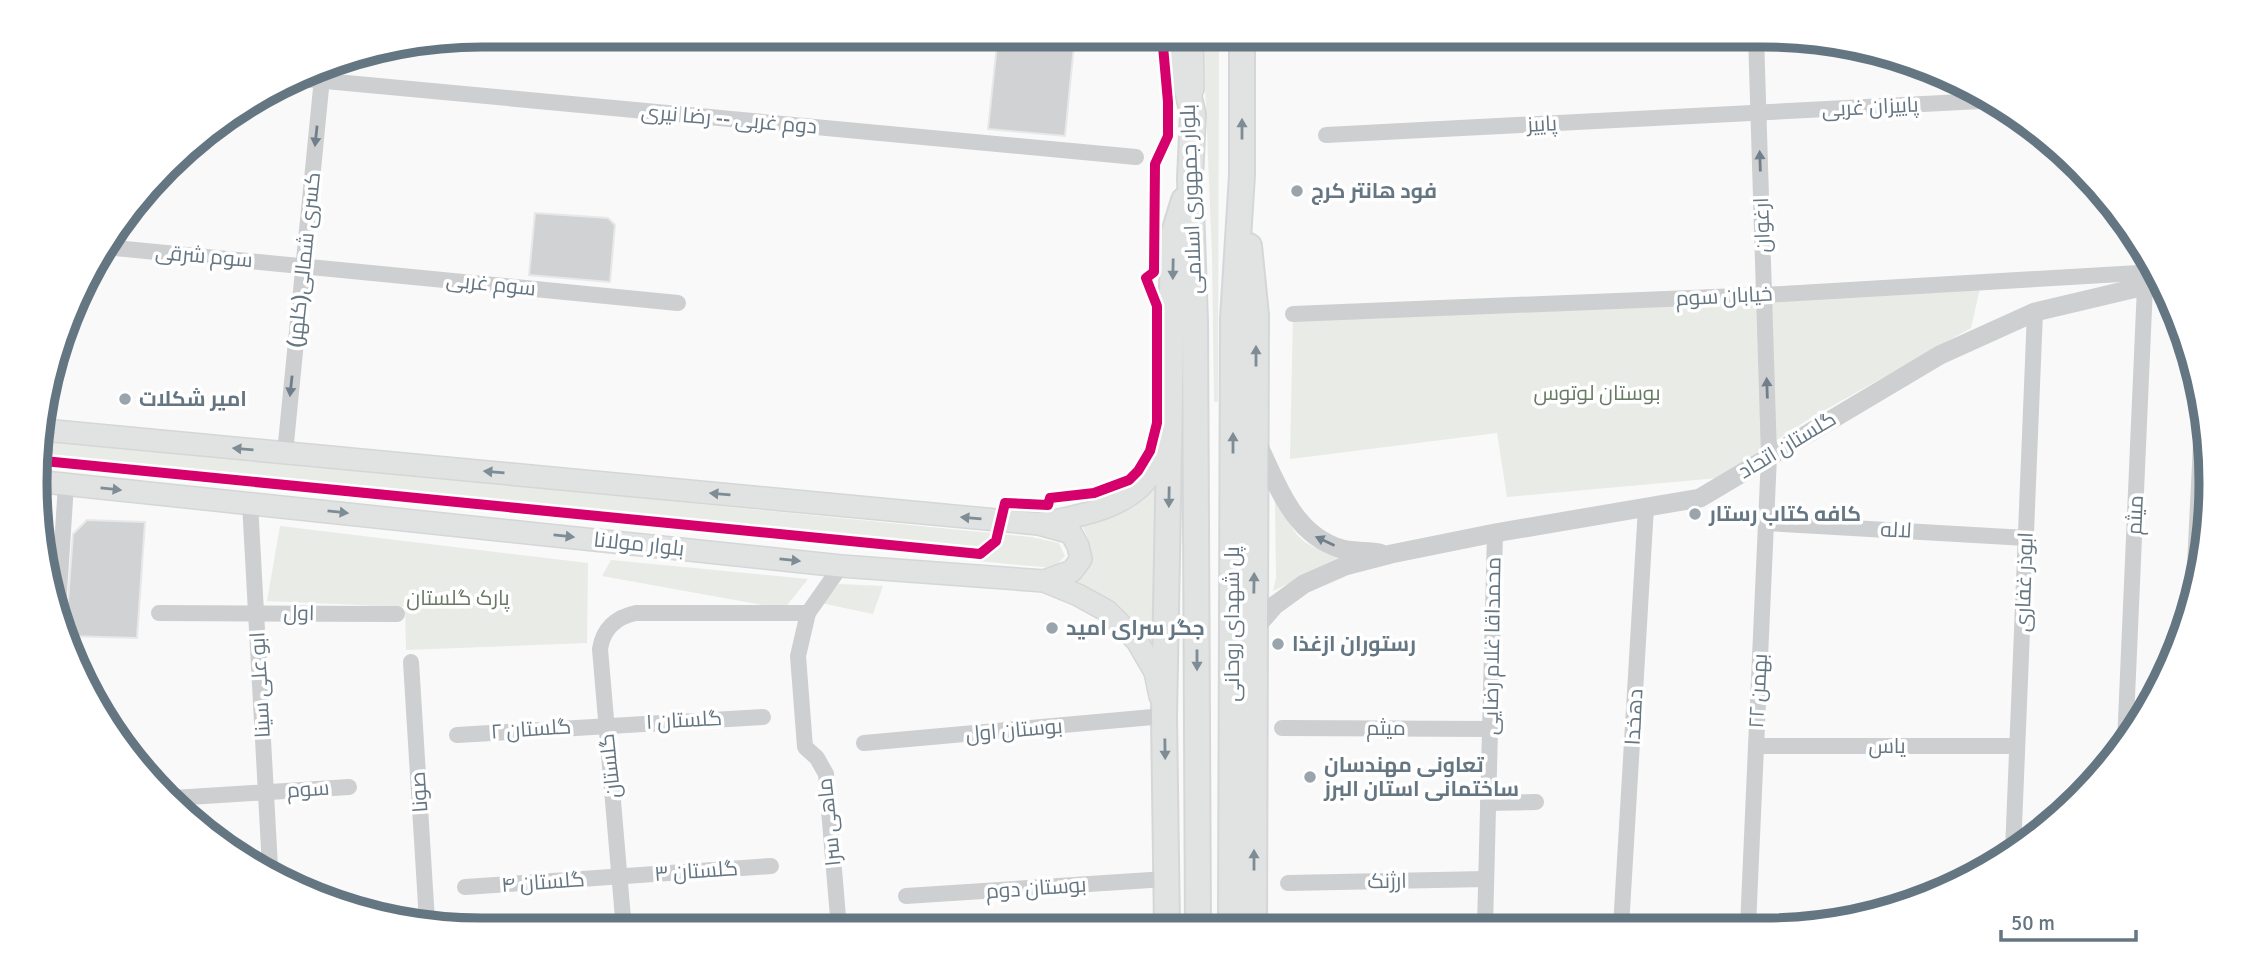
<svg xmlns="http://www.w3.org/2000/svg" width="2246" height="965" viewBox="0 0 2246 965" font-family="Signika,Cairo,sans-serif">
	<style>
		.green { fill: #e8ebe6 }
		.building { fill: #d0d2d3; stroke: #e8e8e8; stroke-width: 2 }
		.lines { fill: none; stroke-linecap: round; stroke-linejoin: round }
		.secondary-casing { stroke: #d5d6d7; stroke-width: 24 }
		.primary-casing { stroke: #d5d6d7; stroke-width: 28 }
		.minor { stroke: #cecfd0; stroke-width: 16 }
		.tertiary { stroke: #cecfd0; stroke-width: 19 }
		.secondary { stroke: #e1e2e2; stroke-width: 21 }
		.primary { stroke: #e1e2e2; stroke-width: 24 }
		.cycleway-casing { stroke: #fff; stroke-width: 15 }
		.cycleway { stroke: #d6006c; stroke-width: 10 }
		.oneway { fill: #7e8c96 }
		.oneway2 { fill: #707f8b }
		.poi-dot { fill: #99a4ac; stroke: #fff; stroke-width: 2.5 }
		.labels { text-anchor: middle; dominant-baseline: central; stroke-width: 7; stroke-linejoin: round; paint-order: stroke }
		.street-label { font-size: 21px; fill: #657683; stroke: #fff }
		.poi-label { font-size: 21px; font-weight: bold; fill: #657683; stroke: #fff; text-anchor: start }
		.park-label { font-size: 21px; fill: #687a64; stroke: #fff }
		.rim { fill: none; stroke: #657683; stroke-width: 9 }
	</style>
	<rect width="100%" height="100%" fill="#f9f9f9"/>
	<g class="green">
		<path d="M1203 35H1219L1218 402H1214L1212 255Z"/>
		<path d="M1983 275 1971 328 1809 419 1718 478 1507 497 1497 433 1290 459 1293 314Z"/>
		<path d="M44 439 1031 537 1059 543 1065 556 1054 568 1008 564 44 463Z"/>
		<path d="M1163 480 1160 655 1118 605 1075 581C1094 557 1095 554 1082 525L1130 509Z"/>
		<path d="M1278 501C1297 540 1298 542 1339 557L1338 560 1273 591 1276 578 1275 502Z"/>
		<path d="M280 526 588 563 587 643 406 650 405 607 267 601Z"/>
		<path d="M611 560 808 579 784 609 602 576Z"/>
		<path d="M839 584 883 586 873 614 821 603Z"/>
	</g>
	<g class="building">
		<path d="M998 35H1075L1065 136 988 129Z"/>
		<path d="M535 213 608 218 615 225 610 282 529 275Z"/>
		<path d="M87 520 145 522 137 638 68 636 67 614 73 534Z"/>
	</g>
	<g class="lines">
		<g class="secondary-casing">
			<g id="secondary">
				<path d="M1192 35 1193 89"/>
				<path d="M44 430 1039 524C1073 517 1114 511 1140 487 1153 474 1160 457 1167 440"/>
				<path d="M44 482 841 566 1044 581 1078 595 1107 611 1137 641 1155 672 1160 696"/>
				<path d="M1042 525 1071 533 1078 546 1081 559 1072 571 1044 581"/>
			</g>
		</g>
		<g class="primary-casing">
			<g id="primary">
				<path d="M1174 35 1193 114 1190 179 1195 322 1198 928"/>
				<path d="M1249 246 1256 315 1254 928"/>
				<path d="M1167 928 1164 716 1173 236 1184 200"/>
				<path d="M1231 928 1233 319 1242 175V35"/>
			</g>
		</g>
		<g class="minor">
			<path d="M304 79 1136 157"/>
			<path d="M1326 135 1981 101"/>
			<path d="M105 247 678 303"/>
			<path d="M1293 314 1764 295 2155 272"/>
			<path d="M285 453 323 68"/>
			<path d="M250 503 270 867"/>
			<path d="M1766 523 2026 538"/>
			<path d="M2195 565 2202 423"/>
			<path d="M58 609 66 484"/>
			<path d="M159 613 397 614"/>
			<path d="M411 662 427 921"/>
			<path d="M1282 728 1490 729"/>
			<path d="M457 735 763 717"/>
			<path d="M864 743 1164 716"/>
			<path d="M2125 743 2145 286"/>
			<path d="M1756 746H2017"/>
			<path d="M173 798 349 787"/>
			<path d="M1488 803 1536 802"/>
			<path d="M2013 851 2035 312"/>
			<path d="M1288 883 1486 879"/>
			<path d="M465 887 771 866"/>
			<path d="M906 896 1166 879"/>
			<path d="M1748 926 1769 456 1756 35"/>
			<path d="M1485 927 1495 533"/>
			<path d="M1621 927 1646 507"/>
			<path d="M839 929 826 774 817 758 805 747 798 656 808 613 841 566"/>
			<path d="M624 930 600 649C603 629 616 617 636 613H808"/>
		</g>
		<g class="tertiary">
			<path d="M1257 442C1277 484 1293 535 1342 549 1353 552 1368 551 1380 553"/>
			<path d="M1254 629 1275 605 1304 584 1345 566 1391 554 1495 533 1700 498 1940 355 2035 312 2145 286 2166 288"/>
		</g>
		<use href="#secondary" class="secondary"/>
		<use href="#primary" class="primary"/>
		<g class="cycleway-casing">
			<path id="cycleway" d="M44 461 980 554 996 541 1005 503 1048 505 1050 498 1094 493 1129 480 1138 471 1150 451 1157 423V306L1146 278 1154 272 1155 164 1168 136V102L1162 35"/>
		</g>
		<use href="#cycleway" class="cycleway"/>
	</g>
	<defs><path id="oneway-solid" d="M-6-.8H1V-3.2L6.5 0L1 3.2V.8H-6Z" transform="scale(1.75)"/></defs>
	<g class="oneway">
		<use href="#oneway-solid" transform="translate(1242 129) rotate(-90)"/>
		<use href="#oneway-solid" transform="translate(1173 269) rotate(91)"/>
		<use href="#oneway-solid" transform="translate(1256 356) rotate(-90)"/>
		<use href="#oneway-solid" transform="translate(1233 443) rotate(-90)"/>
		<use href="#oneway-solid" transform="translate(243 449) rotate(-175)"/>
		<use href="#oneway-solid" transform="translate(494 472) rotate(-175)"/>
		<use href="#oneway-solid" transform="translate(111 489) rotate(6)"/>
		<use href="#oneway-solid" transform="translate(720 494) rotate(-175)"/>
		<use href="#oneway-solid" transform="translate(1169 497) rotate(91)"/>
		<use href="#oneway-solid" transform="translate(338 512) rotate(6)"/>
		<use href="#oneway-solid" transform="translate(971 518) rotate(-175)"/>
		<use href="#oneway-solid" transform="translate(564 536) rotate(6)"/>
		<use href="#oneway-solid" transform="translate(790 560) rotate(6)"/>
		<use href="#oneway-solid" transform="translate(1254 583) rotate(-89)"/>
		<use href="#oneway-solid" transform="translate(1197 660) rotate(90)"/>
		<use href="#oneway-solid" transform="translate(1165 749) rotate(89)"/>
		<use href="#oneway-solid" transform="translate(1254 860) rotate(-90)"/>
	</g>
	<g class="oneway2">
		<use href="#oneway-solid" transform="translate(316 136) rotate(96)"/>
		<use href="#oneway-solid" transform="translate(1760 161) rotate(-92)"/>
		<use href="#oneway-solid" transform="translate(291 386) rotate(96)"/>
		<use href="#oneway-solid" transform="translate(1767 388) rotate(-92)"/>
		<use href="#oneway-solid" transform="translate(1325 541) rotate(-155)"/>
	</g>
	<g class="poi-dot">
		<circle cx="1297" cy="191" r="7"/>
		<circle cx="125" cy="399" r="7"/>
		<circle cx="1695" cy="514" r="7"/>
		<circle cx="1052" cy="628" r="7"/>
		<circle cx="1278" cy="644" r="7"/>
		<circle cx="1310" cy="777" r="7"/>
	</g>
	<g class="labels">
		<g class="street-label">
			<text transform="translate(1870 107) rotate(-3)">پاییزان غربی</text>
			<text transform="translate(729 119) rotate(5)">دوم غربی -- رضا نیری</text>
			<text transform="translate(1542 124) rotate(-3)">پاییز</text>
			<text transform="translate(1191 199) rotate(-92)">بلوار جمهوری اسلامی</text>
			<text transform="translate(1762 225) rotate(-92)">ارغوان</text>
			<text transform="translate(204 256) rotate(5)">سوم شرقی</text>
			<text transform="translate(304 260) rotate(-84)">کسری شمالی(کلهر)</text>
			<text transform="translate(491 284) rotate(6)">سوم غربی</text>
			<text transform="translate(1724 296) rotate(-3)">خیابان سوم</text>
			<text transform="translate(1787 445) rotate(-31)">گلستان اتحاد</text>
			<text transform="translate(2135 515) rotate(-87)">میثم</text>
			<text transform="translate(1896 530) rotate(3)">لاله</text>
			<text transform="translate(639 544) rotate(6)">بلوار مولانا</text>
			<text transform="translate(2024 582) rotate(-88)">ابوذر غفاری</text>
			<text transform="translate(299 613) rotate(1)">اول</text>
			<text transform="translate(1232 624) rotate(-90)">پل شهدای روحانی</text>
			<text transform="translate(1492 646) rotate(-89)">محمداقا غلام رضایی</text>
			<text transform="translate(260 685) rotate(-93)">ابو علی سینا</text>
			<text transform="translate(1758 691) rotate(-87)">۲۲ بهمن</text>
			<text transform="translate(1634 717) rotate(-87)">دهخدا</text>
			<text transform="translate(684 720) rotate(-3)">گلستان ۱</text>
			<text x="1386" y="728">میثم</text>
			<text transform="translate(531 729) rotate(-4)">گلستان ۲</text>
			<text transform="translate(1014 730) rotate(-5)">بوستان اول</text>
			<text x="1887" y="746">یاس</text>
			<text transform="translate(610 766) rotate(-96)">گلستان</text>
			<text transform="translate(308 789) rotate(-4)">سوم</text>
			<text transform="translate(419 792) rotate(-94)">صونا</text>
			<text transform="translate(829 822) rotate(-96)">ماهی سرا</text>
			<text transform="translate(696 871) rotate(-4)">گلستان ۳</text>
			<text transform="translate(1387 881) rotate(-1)">ارژنک</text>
			<text transform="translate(543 882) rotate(-4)">گلستان ۴</text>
			<text transform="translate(1036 888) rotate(-4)">بوستان دوم</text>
		</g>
		<g class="poi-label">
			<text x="1311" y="191">فود هانتر کرج</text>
			<text x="139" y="399">امیر شکلات</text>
			<text x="1709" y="514">کافه کتاب رستار</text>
			<text x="1066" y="628">جگر سرای امید</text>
			<text x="1292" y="644">رستوران ازغذا</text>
			<text x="1324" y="765">تعاونی مهندسان<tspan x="1324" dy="24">ساختمانی استان البرز</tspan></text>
		</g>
		<g class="park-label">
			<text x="1597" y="393">بوستان لوتوس</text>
			<text x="458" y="598">پارک گلستان</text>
		</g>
	</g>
	<path d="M0 0H2246V965H0ZM482 47H1764A435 435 0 0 1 2199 482V483A435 435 0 0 1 1764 918H482A435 435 0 0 1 47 483V482A435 435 0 0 1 482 47Z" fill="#fff" fill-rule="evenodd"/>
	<path class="rim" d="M482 47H1764A435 435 0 0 1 2199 482V483A435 435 0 0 1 1764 918H482A435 435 0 0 1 47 483V482A435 435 0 0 1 482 47Z"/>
	<path d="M2001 930v10h135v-10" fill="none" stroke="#657683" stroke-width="3.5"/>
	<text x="2011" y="930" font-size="21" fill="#657683" stroke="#ffffff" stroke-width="5" paint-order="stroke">50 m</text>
</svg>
